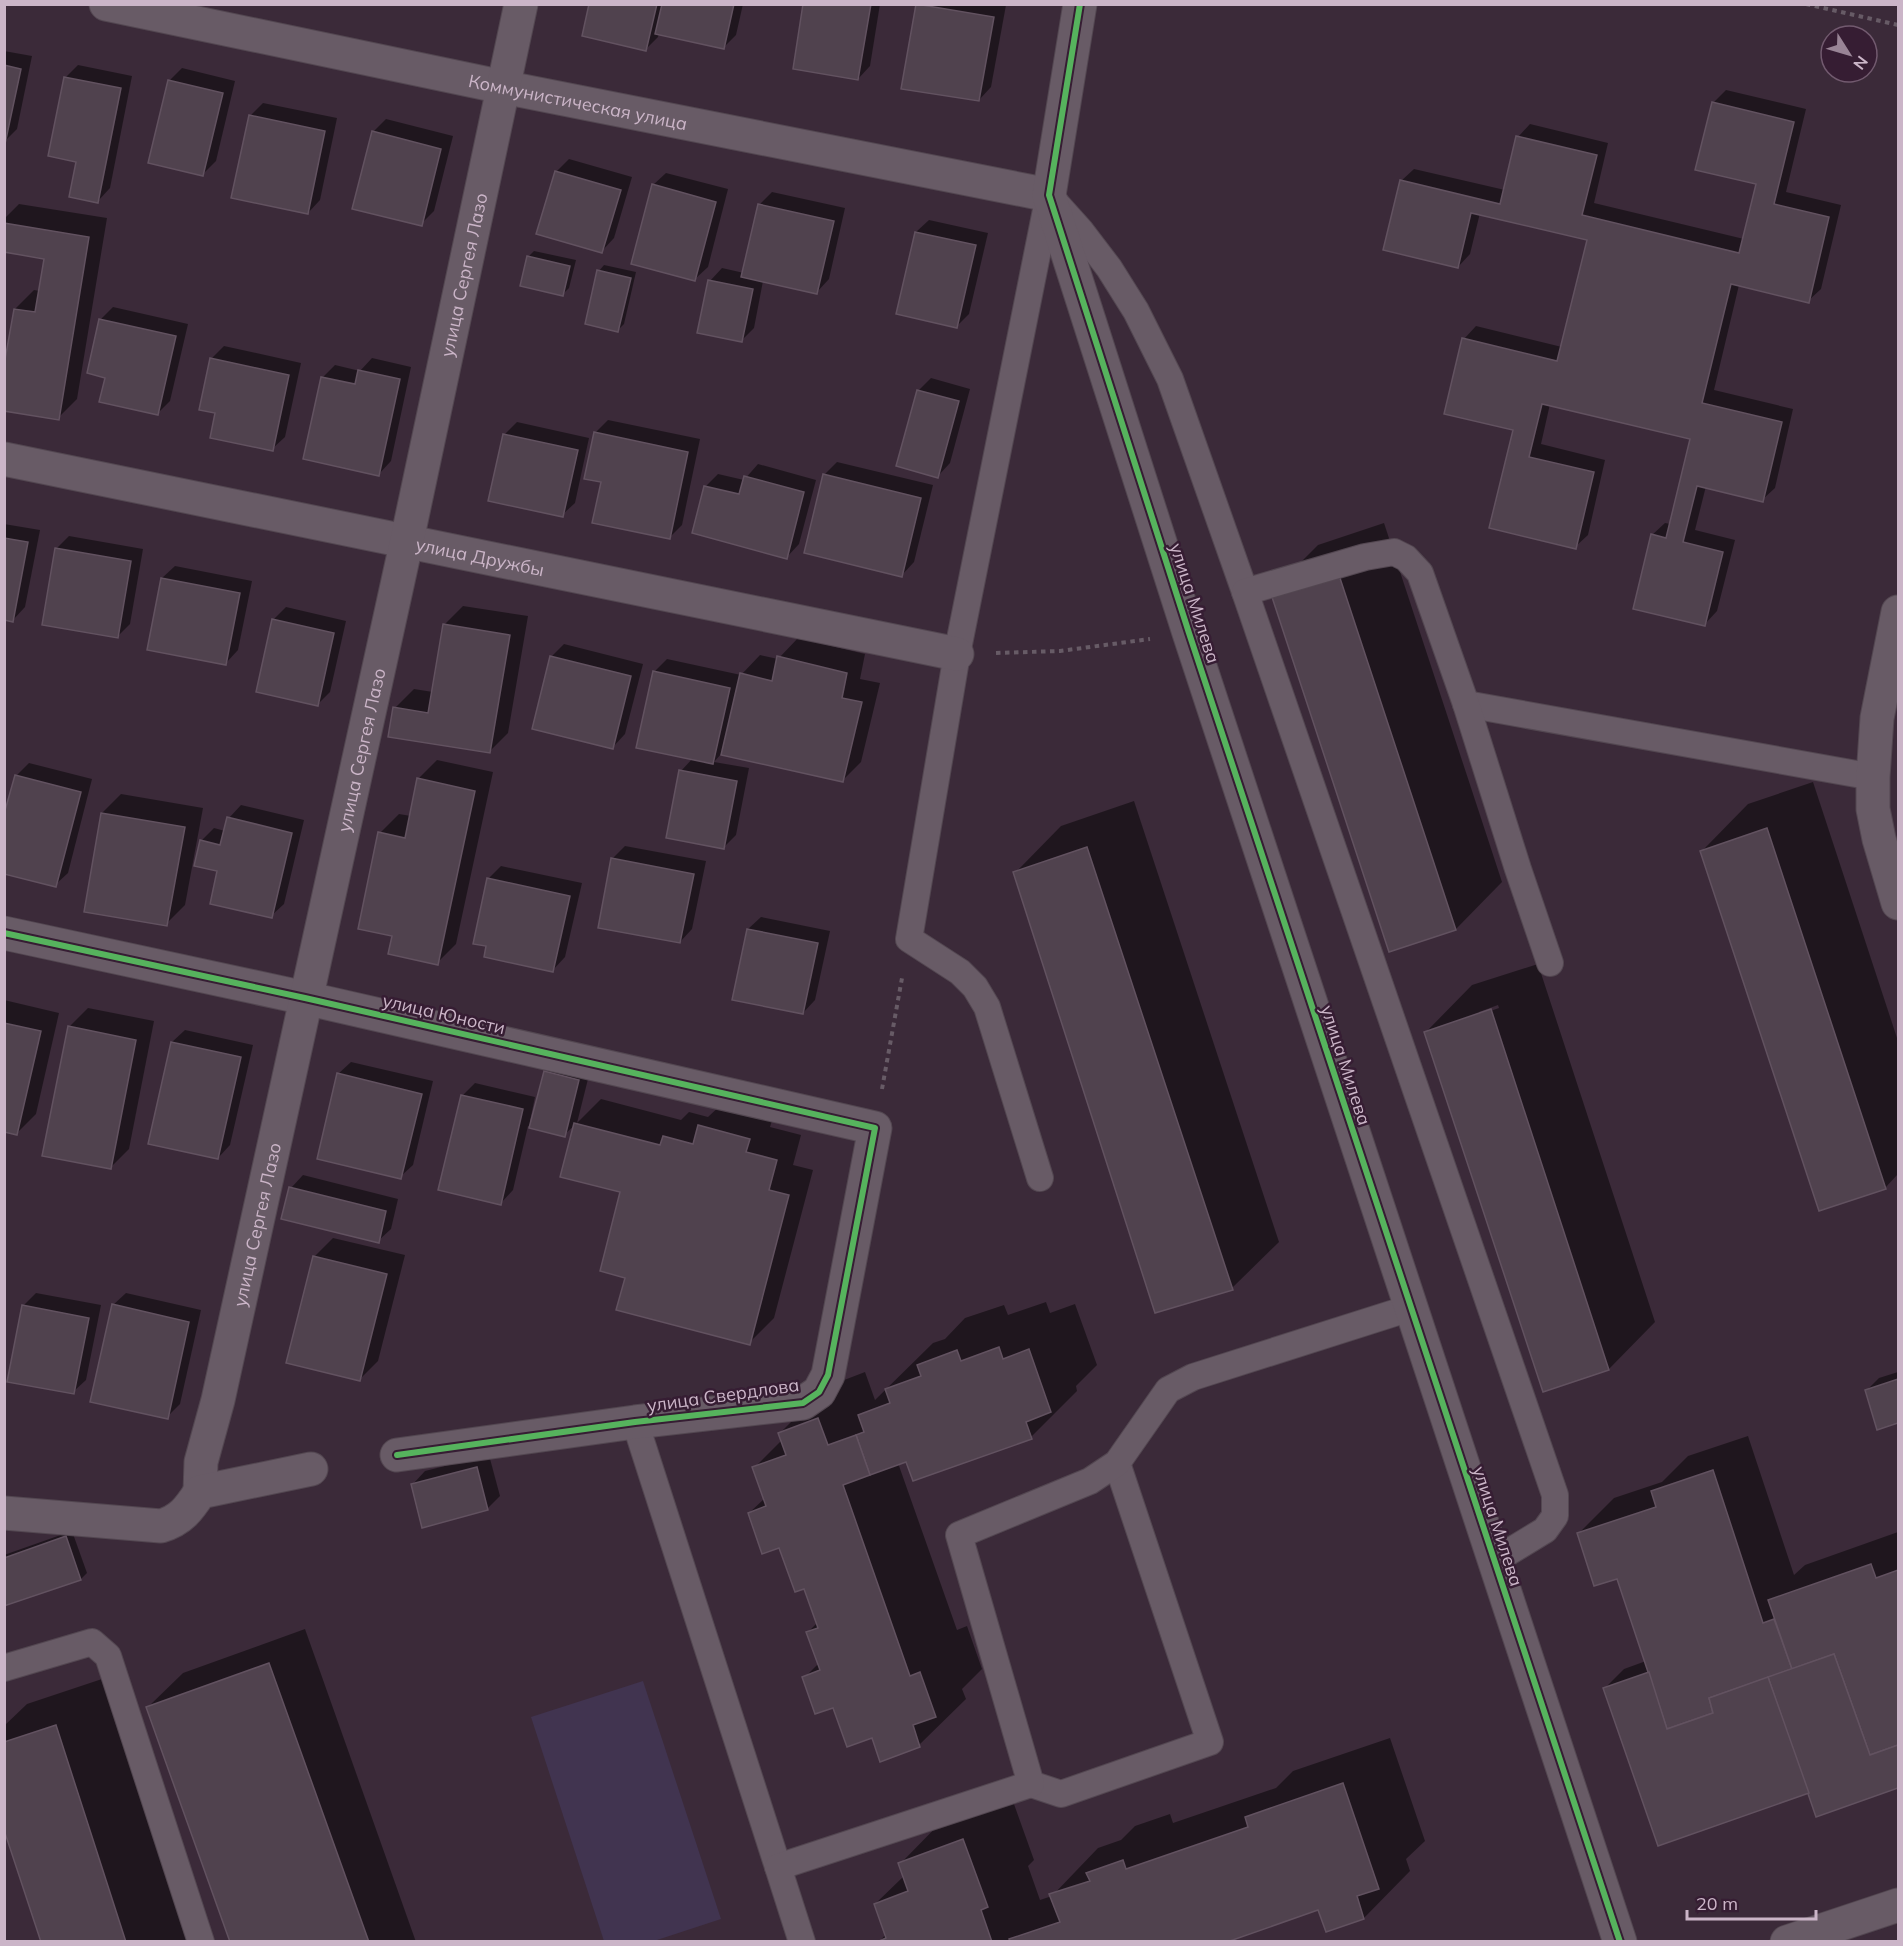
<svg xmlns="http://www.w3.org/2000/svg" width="1903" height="1946" viewBox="0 0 1903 1946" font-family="Mulish,sans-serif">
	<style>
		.green { fill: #413450 }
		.shadow { fill: #0007; fill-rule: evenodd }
		.building { fill: #50424e; stroke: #625260; stroke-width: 1.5 }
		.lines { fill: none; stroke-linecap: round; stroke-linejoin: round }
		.service-casing { stroke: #534751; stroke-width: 28 }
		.minor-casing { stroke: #534751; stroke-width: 35 }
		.path { stroke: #675b66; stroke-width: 4; stroke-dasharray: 4.5 4.5; stroke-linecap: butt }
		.service { stroke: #685b66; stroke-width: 26 }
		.minor { stroke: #685b66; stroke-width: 33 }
		.cycleway-casing { stroke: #361d33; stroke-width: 10 }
		.cycleway { stroke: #56b35d; stroke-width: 6 }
		.labels { text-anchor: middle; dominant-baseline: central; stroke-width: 5; stroke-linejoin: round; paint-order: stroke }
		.street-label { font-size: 18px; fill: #cbb5c8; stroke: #361d33 }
	</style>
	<rect width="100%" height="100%" fill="#3b2a39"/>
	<path class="green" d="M643 1681 721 1919 654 1941H604L531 1717Z"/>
	<g class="shadow">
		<path d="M591 4H743L736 35 723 48 659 33 658 37 645 50Z"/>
		<path d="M805 4H880L870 66 858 79Z"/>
		<path d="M917 4 1006 5 991 87 979 100Z"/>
		<path d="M4 51 32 56 17 129 4 142Z"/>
		<path d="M78 65 132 76 110 188 98 201 78 161 65 78Z"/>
		<path d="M182 68 235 81 216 161 203 174 169 81Z"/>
		<path d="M1726 90 1806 109 1786 192 1841 205 1821 289 1808 301 1739 285 1714 390 1793 409 1775 488 1762 500 1706 486 1695 530 1735 540 1717 611 1705 624 1652 535 1665 523 1671 524 1692 438 1550 404 1541 444 1605 460 1588 535 1575 547 1514 429 1464 339 1476 326 1562 347 1589 239 1480 213 1470 254 1458 267 1401 181 1414 169 1505 190 1518 137 1530 124 1608 143 1594 203 1744 239 1758 183 1713 103Z"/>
		<path d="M263 103 337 118 320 200 308 213 250 116Z"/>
		<path d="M386 119 453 136 434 211 421 224 373 132Z"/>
		<path d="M569 159 632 177 614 238 602 251 556 172Z"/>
		<path d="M666 173 728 189 708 267 695 279 653 185Z"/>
		<path d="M772 192 845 208 829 279 817 292 763 281 754 328 742 340 710 281 722 268 744 273 759 205Z"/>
		<path d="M19 204 107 218 77 399 58 418 15 309 34 290 40 291 46 257 4 251V219Z"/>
		<path d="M929 220 988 233 969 314 957 326 916 232Z"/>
		<path d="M534 251 576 260 569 288 563 294 528 257Z"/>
		<path d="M604 265 636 272 624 324 618 330 599 271Z"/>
		<path d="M113 307 188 324 170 401 157 414 107 377 100 320Z"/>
		<path d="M224 346 301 363 285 437 272 449 216 412 212 358Z"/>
		<path d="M372 358 411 367 391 461 379 474 322 378 335 365 360 371Z"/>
		<path d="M931 378 970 389 950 463 938 476 918 391Z"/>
		<path d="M608 420 700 439 682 525 670 537 603 481 595 433Z"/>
		<path d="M517 422 589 438 575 503 562 515 504 435Z"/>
		<path d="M837 462 933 485 914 562 902 575 824 475Z"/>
		<path d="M758 464 816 480 799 544 787 557 694 532 706 486 718 474 744 480Z"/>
		<path d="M1384 523 1502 882 1456 929 1272 591 1318 545Z"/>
		<path d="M4 524 40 530 25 607 13 620 4 619Z"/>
		<path d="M69 536 143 549 130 624 117 637 57 548Z"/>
		<path d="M175 566 252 581 238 650 226 663 162 578Z"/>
		<path d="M463 606 528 616 508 733 489 752 395 708 414 689 433 692 444 625Z"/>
		<path d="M286 607 346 621 330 692 318 704 273 620Z"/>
		<path d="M798 638 865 654 860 679 880 683 861 762 842 781 722 753 714 762 749 768 736 835 724 847 681 771 693 758 654 672 667 659 741 675 760 655 778 659Z"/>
		<path d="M564 644 643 664 625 734 613 747 551 657Z"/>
		<path d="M437 760 493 772 456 944 437 963 394 935 380 833 399 814 411 816 418 779Z"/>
		<path d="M29 763 92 779 68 873 55 885 16 776Z"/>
		<path d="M1813 782 1898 1041V1174L1885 1188 1702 851 1748 804Z"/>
		<path d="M121 794 203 808 185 905 166 924 102 813Z"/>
		<path d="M1134 801 1279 1242 1232 1288 1015 873 1061 826Z"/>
		<path d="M241 805 304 820 284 904 271 916 219 870 201 841 214 828 225 831 229 818Z"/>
		<path d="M625 846 706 861 692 929 680 942 612 859Z"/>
		<path d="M501 866 582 883 565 957 553 970 488 879Z"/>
		<path d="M761 917 830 931 815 1000 803 1013 748 929Z"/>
		<path d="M1538 964 1655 1322 1609 1369 1544 1390 1426 1032 1472 985ZM1498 1005 1499 1008 1479 1015V1012Z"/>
		<path d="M4 1000 59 1013 36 1114 17 1133 4 1131Z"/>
		<path d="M88 1008 154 1021 129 1149 110 1168 69 1027Z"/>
		<path d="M185 1030 253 1045 230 1145 218 1158 172 1042Z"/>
		<path d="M558 1059 591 1067 577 1123 601 1099 681 1120 689 1112 708 1117 725 1101 774 1114 770 1127 801 1135 793 1165 813 1170 774 1318 749 1343 627 1277 622 1191 576 1124 564 1135 528 1126 513 1190 501 1203 462 1096 475 1083 535 1097 530 1121 532 1122 545 1072Z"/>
		<path d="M351 1062 433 1081 413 1165 400 1177 338 1074Z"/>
		<path d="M303 1175 398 1199 391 1229 378 1241 291 1188Z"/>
		<path d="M333 1238 405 1255 378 1361 359 1380 314 1257Z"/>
		<path d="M36 1293 101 1305 86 1380 73 1392 9 1381 24 1305Z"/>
		<path d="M126 1293 201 1310 180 1404 167 1417 113 1305Z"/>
		<path d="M1046 1302 1050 1313 1075 1304 1097 1365 1076 1386 1077 1391 1031 1437 898 1463 957 1630 967 1626 982 1669 962 1689 966 1699 919 1745 873 1736 834 1706 804 1678 819 1663 808 1632 817 1623 805 1588 780 1547 749 1513 765 1498 754 1468 782 1440 780 1433 826 1387 865 1372 875 1400 933 1343 945 1339 965 1318 1004 1305 1008 1315Z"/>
		<path d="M1898 1372V1422L1878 1428 1867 1390 1879 1378Z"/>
		<path d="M1748 1436 1794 1575 1805 1565 1898 1532V1786L1817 1815 1810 1791 1605 1688 1624 1669 1646 1661 1618 1577 1578 1534 1614 1498 1662 1482 1688 1456Z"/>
		<path d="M489 1455 500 1496 487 1509 413 1484 425 1471Z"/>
		<path d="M72 1531 87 1573 81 1579 4 1604V1555Z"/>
		<path d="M305 1629 416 1942H231L147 1708 183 1673Z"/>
		<path d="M102 1679 188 1942H42L4 1826V1726L27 1704Z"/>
		<path d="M1390 1738 1425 1841 1406 1859 1410 1871 1364 1918 1327 1930 1319 1908 1222 1942H879L886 1934 875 1904 904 1876 900 1864 946 1817 1010 1793 1034 1860 1028 1866 1040 1900 1052 1896 1098 1848 1121 1840 1135 1826 1170 1814 1173 1823 1276 1788 1293 1771Z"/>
	</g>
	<g class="building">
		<path d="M589 4H657L646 51 582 36Z"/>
		<path d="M662 4H734L724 49 655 34Z"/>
		<path d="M803 4H871L858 80 793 69Z"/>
		<path d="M916 4 994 17 979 101 901 89Z"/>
		<path d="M4 65 21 69 5 144 4 143Z"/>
		<path d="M64 77 121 88 98 203 69 197 76 162 48 156Z"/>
		<path d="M168 80 223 93 203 176 148 163Z"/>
		<path d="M1712 102 1794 122 1774 204 1829 217 1809 303 1731 284 1702 403 1782 422 1763 502 1697 486 1683 542 1723 552 1705 626 1633 609 1651 534 1666 538 1690 439 1542 404 1529 457 1594 472 1576 549 1489 528 1513 430 1444 414 1462 338 1557 361 1587 240 1471 213 1458 268 1383 250 1400 180 1500 204 1516 136 1597 155 1582 215 1739 253 1756 184 1695 170Z"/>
		<path d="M249 115 325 131 308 214 231 198Z"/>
		<path d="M372 131 441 149 422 226 352 209Z"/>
		<path d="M555 171 621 190 602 253 536 234Z"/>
		<path d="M652 184 716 202 695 281 631 264Z"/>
		<path d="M758 204 834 221 817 294 741 277Z"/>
		<path d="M4 223 89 237 59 420 4 411V365L14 309 35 312 44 259 4 252Z"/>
		<path d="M915 232 976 245 957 328 896 314Z"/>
		<path d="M527 256 570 266 563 296 520 286Z"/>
		<path d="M597 270 631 278 618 332 585 324Z"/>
		<path d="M708 280 753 289 742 342 697 333Z"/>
		<path d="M99 319 176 336 158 415 99 402 105 378 87 373Z"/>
		<path d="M210 358 289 375 273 451 210 438 215 413 199 410Z"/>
		<path d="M358 370 400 379 379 476 303 459 321 377 355 384Z"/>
		<path d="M917 390 959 401 938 478 896 466Z"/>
		<path d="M594 432 688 452 670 539 592 523 601 482 584 479Z"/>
		<path d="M503 434 578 450 563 517 488 501Z"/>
		<path d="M823 474 921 498 902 577 804 553Z"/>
		<path d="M744 476 804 492 787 559 692 533 704 486 739 494Z"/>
		<path d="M4 538 28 542 13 622 4 620Z"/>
		<path d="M55 548 131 561 118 638 42 625Z"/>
		<path d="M1337 569 1456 930 1389 952 1270 591Z"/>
		<path d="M161 578 240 593 226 665 147 650Z"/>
		<path d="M272 619 334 633 318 706 256 692Z"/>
		<path d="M443 624 510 635 490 753 388 737 393 707 428 713Z"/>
		<path d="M550 656 631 676 613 749 532 729Z"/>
		<path d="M777 656 847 673 842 698 862 702 843 782 721 755 740 673 772 681Z"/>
		<path d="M653 671 730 688 713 764 636 748Z"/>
		<path d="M679 770 737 781 724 849 666 838Z"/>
		<path d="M15 775 81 792 56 887 4 874V814Z"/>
		<path d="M417 778 475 791 438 965 388 954 392 936 358 929 378 832 405 838Z"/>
		<path d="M101 813 185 827 167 926 84 912Z"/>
		<path d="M227 817 292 833 272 918 210 904 217 871 194 866 200 840 220 845Z"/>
		<path d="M1767 828 1886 1189 1819 1211 1700 851Z"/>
		<path d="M1087 847 1233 1290 1155 1313 1013 872Z"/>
		<path d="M611 858 694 874 680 943 598 928Z"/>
		<path d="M487 878 570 896 553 972 484 957 486 946 473 944Z"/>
		<path d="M747 929 818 943 803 1014 732 1000Z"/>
		<path d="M1491 1009 1609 1370 1543 1392 1424 1032Z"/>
		<path d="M4 1023 41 1031 17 1135 4 1132Z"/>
		<path d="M68 1026 136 1040 111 1169 42 1156Z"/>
		<path d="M171 1042 241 1057 218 1159 148 1144Z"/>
		<path d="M544 1071 579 1080 565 1137 529 1128Z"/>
		<path d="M337 1073 422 1094 401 1179 317 1159Z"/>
		<path d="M461 1095 523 1109 501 1205 438 1190Z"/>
		<path d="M574 1123 660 1145 663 1136 693 1144 698 1125 750 1139 746 1152 777 1160 769 1190 789 1195 750 1345 616 1310 625 1278 600 1271 620 1192 560 1177Z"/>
		<path d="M289 1187 386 1211 379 1243 281 1219Z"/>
		<path d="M313 1256 387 1274 360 1381 286 1363Z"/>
		<path d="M112 1304 189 1322 168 1419 90 1402Z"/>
		<path d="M22 1305 89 1318 74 1394 7 1382Z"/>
		<path d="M999 1347 1003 1359 1029 1349 1051 1412 1026 1422 1032 1439 913 1481 906 1462 870 1475 856 1435 864 1432 858 1415 890 1403 885 1389 921 1376 917 1365 957 1350 961 1361Z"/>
		<path d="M1898 1379V1423L1877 1430 1865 1390Z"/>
		<path d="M818 1418 828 1445 856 1435 870 1475 843 1485 910 1676 920 1672 936 1717 913 1725 920 1747 880 1762 872 1738 847 1747 833 1708 815 1714 802 1677 820 1670 806 1632 818 1628 804 1589 795 1592 779 1548 762 1554 748 1513 766 1506 752 1467 786 1455 778 1433Z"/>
		<path d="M477 1467 488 1510 422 1528 411 1484Z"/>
		<path d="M1713 1470 1763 1623 1774 1619 1792 1669 1709 1698 1713 1713 1667 1729 1617 1579 1594 1586 1577 1533 1656 1507 1651 1491Z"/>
		<path d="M66 1536 81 1580 4 1606V1558Z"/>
		<path d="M1871 1564 1876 1578 1898 1570V1745L1870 1755 1834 1654 1792 1669 1768 1600Z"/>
		<path d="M1834 1654 1870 1755 1898 1745V1788L1816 1817 1768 1677Z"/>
		<path d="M269 1663 369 1942H230L146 1707Z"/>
		<path d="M1649 1672 1667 1729 1713 1713 1709 1698 1768 1677 1809 1793 1658 1846 1603 1688Z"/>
		<path d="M56 1725 126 1942H41L4 1830V1742Z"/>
		<path d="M1343 1783 1379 1889 1357 1896 1364 1919 1326 1932 1318 1910 1227 1942H1010L1009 1939 1060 1922 1049 1894 1090 1881 1086 1873 1123 1860 1126 1869 1248 1827 1245 1817Z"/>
		<path d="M963 1839 988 1907 981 1910 992 1942H877L886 1938 874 1904 908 1891 898 1863Z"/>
	</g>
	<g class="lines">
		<g class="service-casing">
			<g id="service">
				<path d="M1053 200 1080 230 1109 268 1136 311 1170 379 1245 592"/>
				<path d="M1466 704 1873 777"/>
				<path d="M1040 1178 987 1007 975 987 960 972 909 939 957 654 1049 195"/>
				<path d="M635 1422 778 1867"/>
				<path d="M1494 1561 1545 1530 1555 1516V1495L1245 592 1365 557 1394 552 1406 558 1420 573 1466 704 1518 869 1550 963"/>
				<path d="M4 1668 92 1642 108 1656 201 1942"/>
				<path d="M1031 1784 1061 1794 1210 1742 1117 1463"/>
				<path d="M802 1942 778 1867 1031 1784 959 1535 1090 1481 1117 1463 1168 1390 1193 1377 1410 1308"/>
			</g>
		</g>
		<g class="minor-casing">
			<g id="minor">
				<path id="s1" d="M106 4 503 87 1049 195"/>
				<path d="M1080 4 1049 195 1189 633 1620 1942"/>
				<path id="s2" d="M4 459 957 654"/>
				<path d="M1898 612 1877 718 1873 777V809L1879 839 1898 903"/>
				<path d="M4 933 305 998 875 1128 828 1375 819 1392 803 1403 635 1422 397 1455"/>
				<path id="s3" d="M200 1492 201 1462 218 1400 407 540 521 4"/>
				<path d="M4 1513 161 1526C181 1520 189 1509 200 1492L311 1469"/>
				<path d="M1787 1942 1898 1905"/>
			</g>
		</g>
		<g class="path">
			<path d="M1806 4 1898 25"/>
			<path d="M996 653 1060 651 1150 639"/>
			<path d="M882 1089 902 978"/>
		</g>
		<use href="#service" class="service"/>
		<use href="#minor" class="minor"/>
		<g class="cycleway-casing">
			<g id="cycleway">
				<path d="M1080 4 1049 195 1189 633 1620 1942"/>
				<path d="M4 933 305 998 875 1128 828 1375 819 1392 803 1403 635 1422 397 1455"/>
			</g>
		</g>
		<use href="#cycleway" class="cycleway"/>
	</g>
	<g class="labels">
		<g class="street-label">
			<text stroke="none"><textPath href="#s1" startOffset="482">Коммунистическая улица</textPath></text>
			<text stroke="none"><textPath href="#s3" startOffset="1246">улица Сергея Лазо</textPath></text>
			<text stroke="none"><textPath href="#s2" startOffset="486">улица Дружбы</textPath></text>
			<text transform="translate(1195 603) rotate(72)">улица Милева</text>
			<text stroke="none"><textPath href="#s3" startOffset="760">улица Сергея Лазо</textPath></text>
			<text transform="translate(444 1014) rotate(13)">улица Юности</text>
			<text transform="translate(1346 1065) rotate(72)">улица Милева</text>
			<text stroke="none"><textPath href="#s3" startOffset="274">улица Сергея Лазо</textPath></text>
			<text transform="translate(723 1395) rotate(-8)">улица Свердлова</text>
			<text transform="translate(1498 1526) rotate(72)">улица Милева</text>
		</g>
	</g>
	<rect width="1903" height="1946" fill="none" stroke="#cbb5c8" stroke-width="12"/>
	<g transform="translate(1849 54) rotate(127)"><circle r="28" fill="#361d33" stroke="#725a6f" stroke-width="1.5"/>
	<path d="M0-4.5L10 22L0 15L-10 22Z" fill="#998496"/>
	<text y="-9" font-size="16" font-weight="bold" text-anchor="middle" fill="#cbb5c8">N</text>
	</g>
	<path d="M1687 1910v9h129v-9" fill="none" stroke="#cbb5c8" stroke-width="3"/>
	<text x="1696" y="1910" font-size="18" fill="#cbb5c8" stroke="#361d33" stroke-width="4.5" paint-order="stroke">20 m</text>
</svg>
